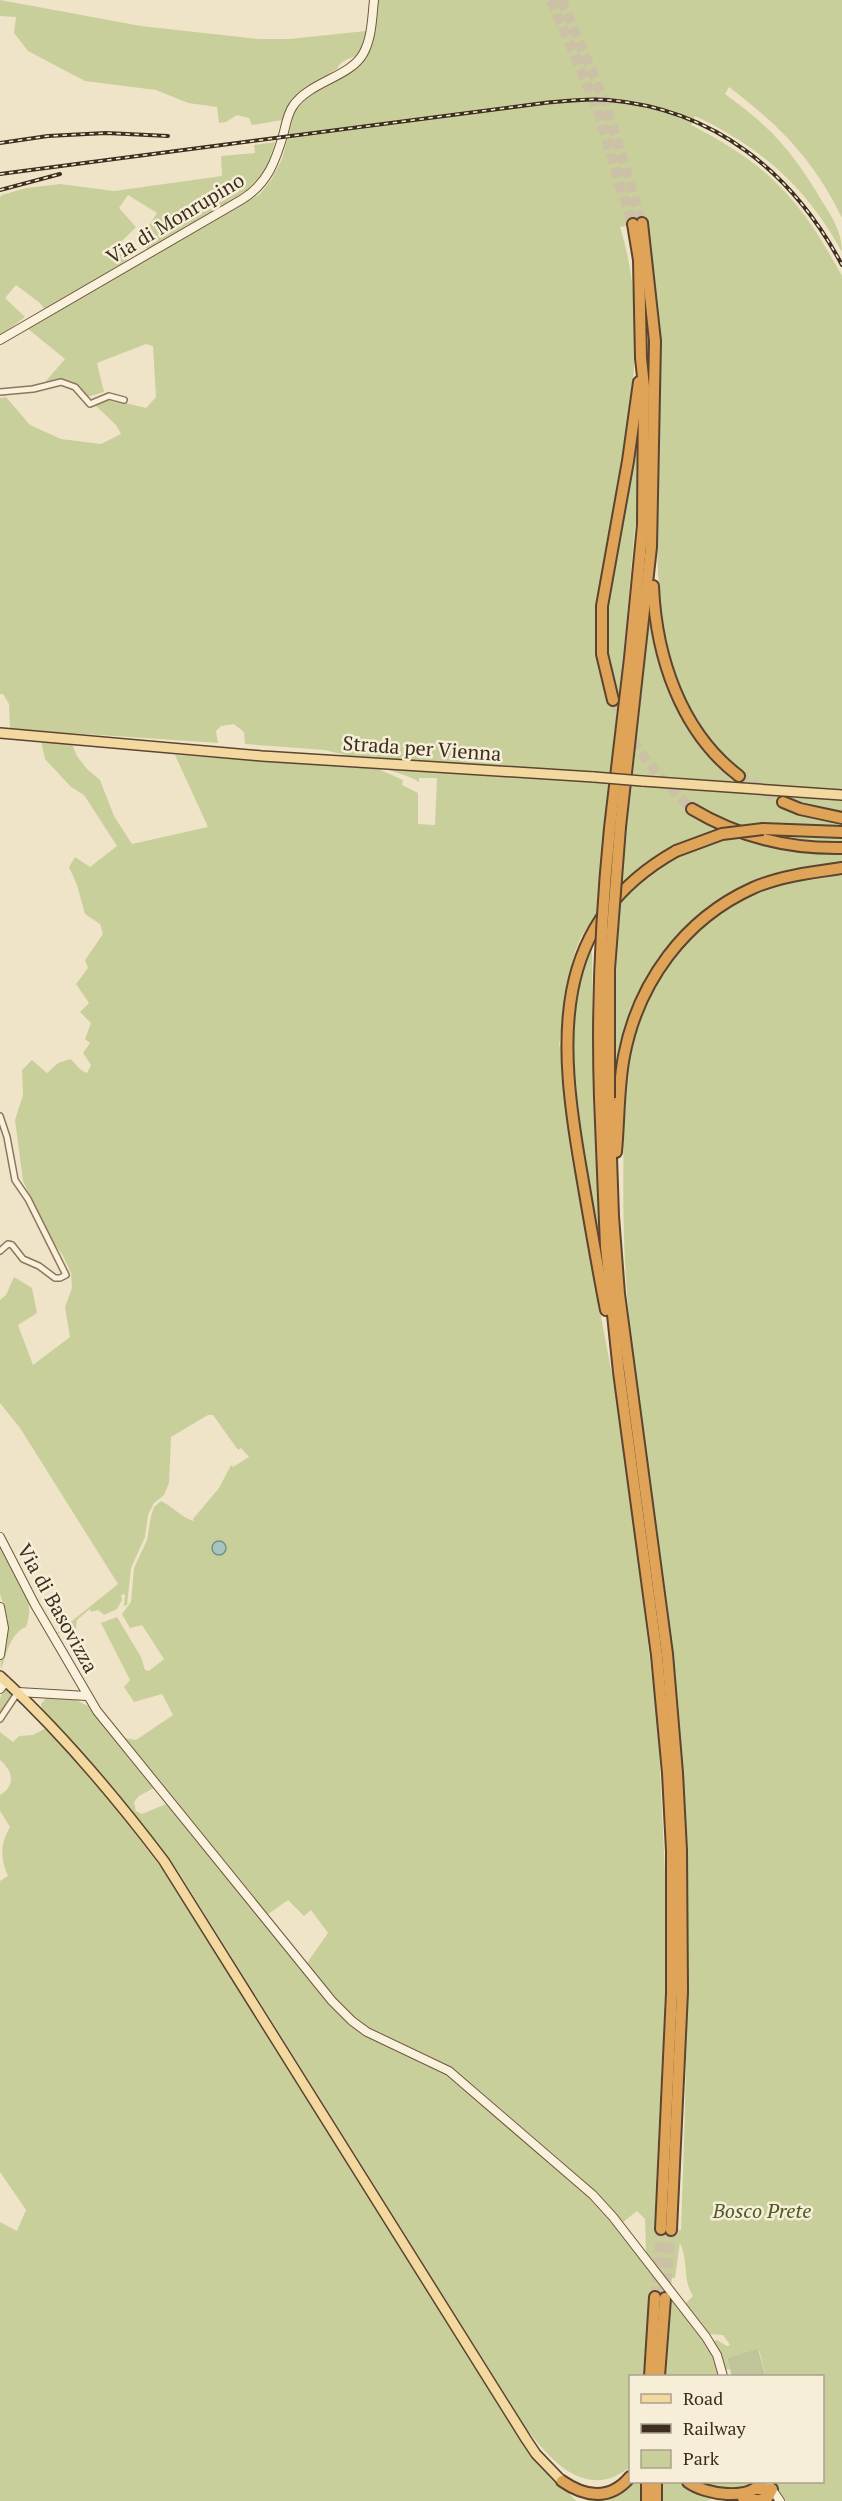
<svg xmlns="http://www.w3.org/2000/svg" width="842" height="2501" viewBox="0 0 842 2501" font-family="'PT Serif',serif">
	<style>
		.green { fill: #c9cf9b; fill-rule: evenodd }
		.cemetery { fill: #bfc49a }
		.water { fill: #a9c4bc; stroke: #6f938a; stroke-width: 1.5 }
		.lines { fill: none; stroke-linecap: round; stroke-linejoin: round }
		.highway-tunnel { stroke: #ccc0a6; stroke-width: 10; stroke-dasharray: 10 5; stroke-linecap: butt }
		.street-casing { stroke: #8d765c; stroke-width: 8 }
		.secondary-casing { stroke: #6f573f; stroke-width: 10 }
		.primary-casing { stroke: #5b4430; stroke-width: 12 }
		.highway-casing { stroke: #5b4430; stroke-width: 14 }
		.street { stroke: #faf1dc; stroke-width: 5 }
		.secondary { stroke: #faf1dc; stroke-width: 8 }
		.primary { stroke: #f3d9a0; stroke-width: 9 }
		.highway { stroke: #e0a458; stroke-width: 10 }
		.rail-casing { stroke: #3d2e20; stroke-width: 4 }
		.rail { stroke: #f7eed8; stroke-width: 1.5; stroke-dasharray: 4.5; stroke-linecap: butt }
		.primary-bridge-casing { stroke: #5b4430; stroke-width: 12; stroke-linecap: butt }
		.highway-bridge-casing { stroke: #5b4430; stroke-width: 14; stroke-linecap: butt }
		.primary-bridge { stroke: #f3d9a0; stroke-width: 9 }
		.highway-bridge { stroke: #e0a458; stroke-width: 10 }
		.labels { text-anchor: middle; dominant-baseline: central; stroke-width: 5; stroke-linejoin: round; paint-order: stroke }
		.street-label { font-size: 20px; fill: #3d2e20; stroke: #f7eed8 }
		.park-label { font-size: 20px; font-style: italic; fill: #4d5a26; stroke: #f7eed8 }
	</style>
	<rect width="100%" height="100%" fill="#f0e4c8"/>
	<g class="green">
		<path d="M0 0 141 26 258 39H289L366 31 359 55C351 58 340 60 337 69 314 83 292 95 283 120L252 125 249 118 237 115 226 122 219 123 217 107 188 103 156 90 85 81 28 51 14 33 16 17 0 16Z"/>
		<path d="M377 0H842V218C813 159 781 127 729 87L725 94C772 128 792 151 822 201 832 217 842 232 842 252 806 187 762 148 695 116L691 125C768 164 801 200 842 276V790L633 774 648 617C663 678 680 743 736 780L742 772C727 758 709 743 698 725 664 672 656 588 657 526L635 525 613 774 350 756 324 750 245 744 244 732 234 724 221 726 216 731 218 743 10 729 9 704 3 694H0V398L6 397 30 425 61 439 101 444 121 434 116 425 95 405 110 399 146 408 156 397 153 346 146 344 97 363 104 392 87 397C74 378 68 379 46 381L65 359 27 328 260 194 271 180 282 159 295 111 307 98 359 66 368 53 375 31ZM644 223C661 291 659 360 659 430L655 431 627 427C638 363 640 290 620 227ZM631 461 623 519 605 618 607 660 597 618Z"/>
		<path d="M275 142 266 171 248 192 148 250 137 237 144 225H149L157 213 128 195 119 208 136 227 115 248 127 260 45 310 40 303 16 285 5 298 25 317 0 336V197L2 195 26 188 60 184 114 191 222 176 221 156 255 153 254 145Z"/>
		<path d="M41 741 72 744 77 756 87 769 100 780 114 816 132 844 208 827 175 755 378 769 403 780 402 785 418 793V824L435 825 437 778H419V782C408 775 396 773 384 768V766L612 783 598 911 581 937 575 952 566 986 559 1046 567 1047 576 989 592 938 593 1099 600 1237H597L572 1073 561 1074 592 1268 623 1434 658 1727 666 1894 665 1996 654 2228 681 2230C687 2061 692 1891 679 1721 669 1582 642 1445 628 1306 622 1240 623 1173 624 1108L615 1107 612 993 617 898 674 848 646 862 619 888 630 784 842 800V813L807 806 785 797 842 823V827L763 824 842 836V843C791 842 741 834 697 806L689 814C737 841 787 853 842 853V863L798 869 769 877 773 886 800 878 842 872V2501H786L773 2482H822V2376H759L765 2374 759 2350 727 2358 730 2369 725 2370 714 2341 717 2340 727 2346 730 2345 723 2335 709 2334 705 2331 685 2304 693 2296C682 2279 689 2263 680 2243L675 2278H665L646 2254 645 2219 637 2211 622 2223C591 2184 551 2152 512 2119 491 2101 469 2080 444 2065 425 2052 403 2046 382 2036 349 2019 329 1992 307 1963L328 1933 311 1910 304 1916 288 1900 267 1915 124 1738 136 1740 173 1715 162 1694 134 1702 124 1687 130 1680 101 1623 117 1617 141 1657 145 1670 149 1671 164 1659 142 1625 130 1628 122 1614 131 1602 134 1568 147 1540 151 1516 154 1507 161 1501C173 1506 180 1517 194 1521L193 1519 219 1488 231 1465 233 1467 249 1457 241 1448 238 1450 213 1415H208L171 1437 169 1483 164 1495 154 1503 148 1515 145 1537 131 1568 127 1605 124 1606 125 1594 121 1595 122 1600 117 1609 104 1615 98 1610 91 1612 90 1609 77 1620 76 1628 67 1634 57 1633 118 1584 20 1428 0 1403V1300L6 1295 14 1277 32 1288 37 1313 18 1325 33 1365 70 1337 65 1307 72 1288 71 1273 63 1256 49 1236 23 1181 15 1120 23 1095 22 1070 32 1060 47 1073 58 1063 70 1059C77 1064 76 1068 87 1073L91 1065 83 1053 90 1043 85 1039 91 1023 80 1012 89 1003 76 984 88 968 85 960 103 934 100 924 85 914 77 885 69 867 75 857 90 867 117 846 84 795 71 787 45 759Z"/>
		<path d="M0 1545C14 1570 38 1598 26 1627 10 1633 6 1656 1 1670L0 1654 4 1655 8 1627 6 1612 0 1594Z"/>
		<path d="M9 1689 13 1693 0 1713V1698L4 1690Z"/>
		<path d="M47 1697 76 1700 90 1707 154 1788 139 1796 134 1802 136 1811 142 1814 166 1804 347 2022 379 2043 446 2074 597 2203 703 2338 715 2358 720 2376H665L669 2299 650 2297 643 2376H630V2467C588 2501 552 2463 526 2428L178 1871 116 1791 42 1710 41 1704Z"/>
		<path d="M46 1728 101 1790 163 1870 260 2020 511 2425 525 2445 576 2501H0V2222L17 2231 26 2210 0 2172V1881L8 1876C0 1857 0 1845 10 1827L0 1811V1795C17 1785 12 1770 0 1760V1732L13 1742 19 1736 33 1735Z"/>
		<path d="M630 2481 641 2482 642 2501H588L583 2496C603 2501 615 2493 630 2481Z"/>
		<path d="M662 2482H684L714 2498 707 2501H662Z"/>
		<path d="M694 2482H757L734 2493Z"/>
	</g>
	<path class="cemetery" d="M758 2349 765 2375 732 2376 727 2358Z"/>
	<circle class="water" cx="219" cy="1548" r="7"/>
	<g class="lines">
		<g class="highway-tunnel">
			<path d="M551 0 598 110 620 187 633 224"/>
			<path d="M561 0 605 101 642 223"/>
			<path d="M613 700C634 749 654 773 692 809"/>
			<path d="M739 776 783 802"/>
			<path d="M655 2297 661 2229"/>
			<path d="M665 2298 671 2230"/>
		</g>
		<g class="street-casing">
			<g id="street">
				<path d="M0 392 33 389 61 382 75 387 90 404 109 396 124 400"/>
				<path d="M0 1116 7 1137 15 1180 28 1199 66 1275 60 1278H55L39 1266 23 1259 12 1245 8 1244 0 1251"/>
				<path d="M0 1719 18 1692"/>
			</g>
		</g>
		<g class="secondary-casing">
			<g id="secondary">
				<path d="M0 340 241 200C268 184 276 160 284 132 286 123 288 113 293 106 309 82 350 77 363 54 372 38 372 18 374 0"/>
				<path d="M0 1537 35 1605 97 1711 332 2001 352 2021 367 2032 449 2071 593 2195 613 2217 706 2337 717 2355 723 2376"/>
				<path d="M0 1607 4 1628 0 1655"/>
				<path d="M0 1689 6 1681"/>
				<path d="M18 1692 87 1696"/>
				<path d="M767 2482 780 2501"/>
			</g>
		</g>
		<g class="primary-casing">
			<g id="primary">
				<path d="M0 733 262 756 594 777"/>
				<path d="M642 781 842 795"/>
				<path d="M0 1676C61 1732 114 1795 164 1861L526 2439 536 2454 562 2481"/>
			</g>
		</g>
		<g class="highway-casing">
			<g id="highway">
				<path d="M653 586C656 657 681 732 739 776"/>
				<path d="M613 700 602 654V606L628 461 639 382"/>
				<path d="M783 802 800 809 842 818"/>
				<path d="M692 809C737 836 789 849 842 848"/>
				<path d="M620 827 651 547 655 341 642 223"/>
				<path d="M610 828 630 658 643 525 644 386 641 358 639 260 633 224"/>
				<path d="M763 829 842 832"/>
				<path d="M600 1098 606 1247 619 1372 657 1655 668 1773 672 1851V1993L661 2229"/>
				<path d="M609 1098 613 1216 619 1294 667 1654 677 1773 681 1850 682 1992 671 2230"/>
				<path d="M616 1152C619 1120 618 1087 624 1056 638 983 684 919 753 888 780 876 813 872 842 868"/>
				<path d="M606 1310C597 1264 589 1217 581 1170 559 1044 548 923 676 851"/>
				<path d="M650 2376 655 2297"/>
				<path d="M659 2376 665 2298"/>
				<path d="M562 2481C585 2497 610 2501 630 2477"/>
				<path d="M656 2482V2501"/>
				<path d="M688 2482C706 2495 750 2501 761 2482"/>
				<path d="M757 2489H772L768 2497 760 2500"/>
				<path d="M743 2498 763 2501"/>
				<path d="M647 2501V2482"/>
			</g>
		</g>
		<use href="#street" class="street"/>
		<use href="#secondary" class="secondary"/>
		<use href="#primary" class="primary"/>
		<use href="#highway" class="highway"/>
		<g class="rail-casing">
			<g id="rail">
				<path d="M0 143 48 136 106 133 168 136"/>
				<path d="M0 174 544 103C565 101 587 98 608 100 715 109 793 173 842 265"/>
				<path d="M0 190 60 174"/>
			</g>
		</g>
		<use href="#rail" class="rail"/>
		<g class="primary-bridge-casing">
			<path id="primary-bridge" d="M594 777 642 781"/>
		</g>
		<g class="highway-bridge-casing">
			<g id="highway-bridge">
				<path d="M676 851 722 834 763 829"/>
				<path d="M600 1098C597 1008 601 918 610 828"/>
				<path d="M609 1098V969L620 827"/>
			</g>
		</g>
		<use href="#primary-bridge" class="primary-bridge"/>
		<use href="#highway-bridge" class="highway-bridge"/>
	</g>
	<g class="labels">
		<g class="street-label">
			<text transform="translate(175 218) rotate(-31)">Via di Monrupino</text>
			<text transform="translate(422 748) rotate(4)">Strada per Vienna</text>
			<text transform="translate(58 1608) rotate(61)">Via di Basovizza</text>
		</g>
		<g class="park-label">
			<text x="762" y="2210">Bosco Prete</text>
		</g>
	</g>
	<rect x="629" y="2375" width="195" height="108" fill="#f7eed8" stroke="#ada18e" stroke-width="1.5"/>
	<rect x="641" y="2394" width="30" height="9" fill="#f3d9a0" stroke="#ada18e" stroke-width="1.5"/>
	<text x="683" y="2405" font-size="18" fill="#3d2e20">Road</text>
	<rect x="641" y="2424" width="30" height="9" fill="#3d2e20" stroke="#ada18e" stroke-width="1.5"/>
	<text x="683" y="2435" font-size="18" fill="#3d2e20">Railway</text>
	<rect x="641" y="2450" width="30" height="18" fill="#c9cf9b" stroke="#ada18e" stroke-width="1.5"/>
	<text x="683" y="2465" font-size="18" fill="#3d2e20">Park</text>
</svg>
